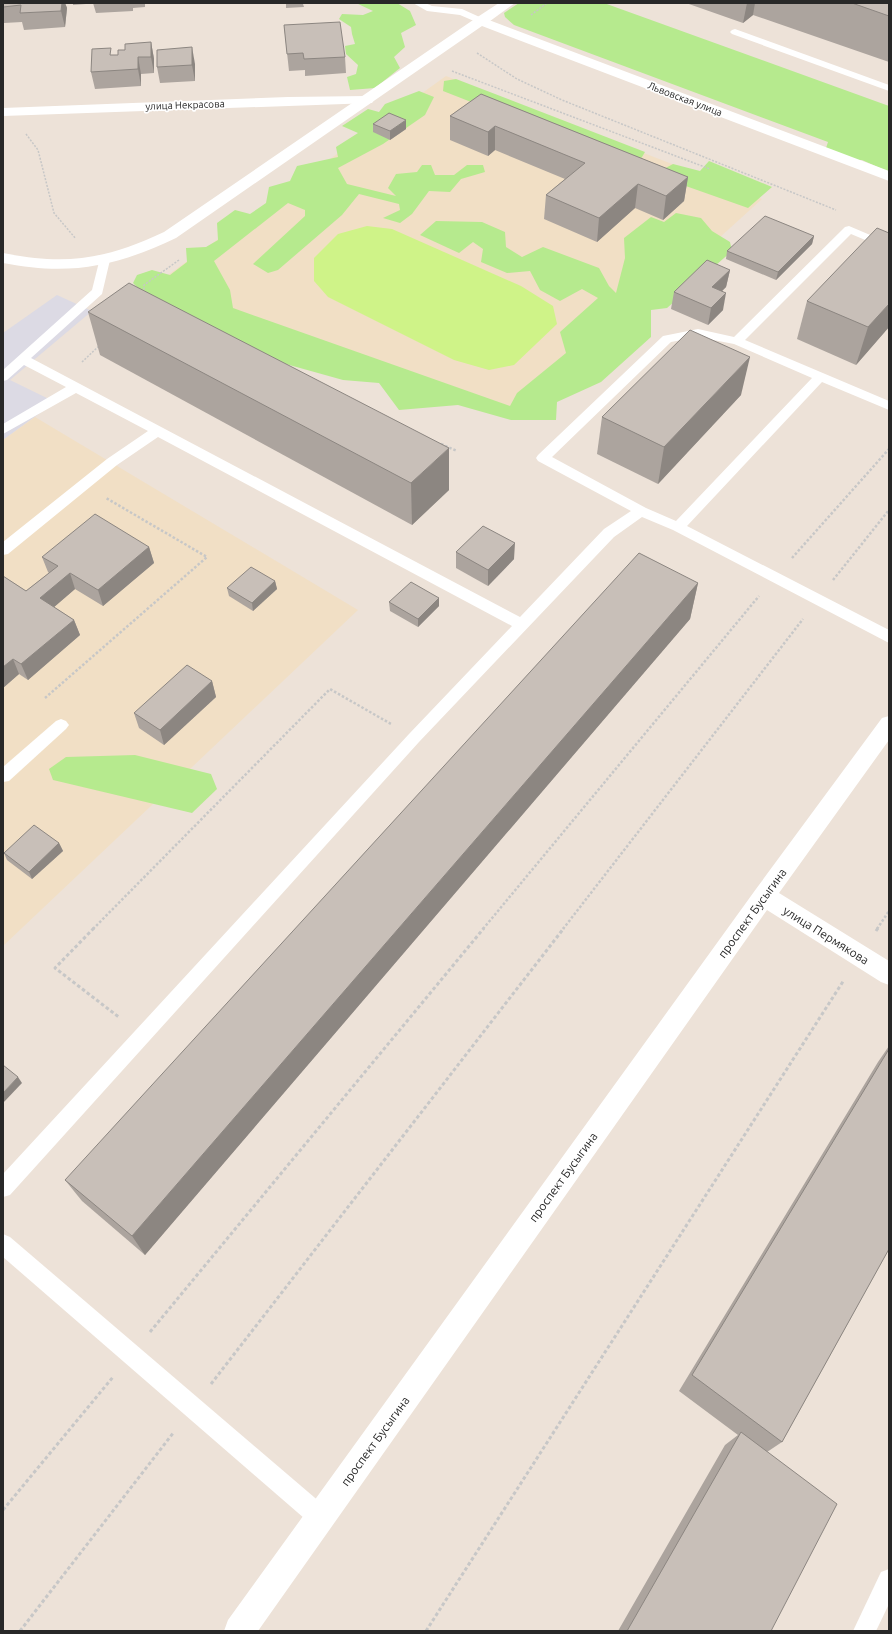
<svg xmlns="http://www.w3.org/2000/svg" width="892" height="1634" viewBox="0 0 892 1634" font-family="Ubuntu,sans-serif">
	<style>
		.industrial { fill: #dcdae4 }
		.education { fill: #f1dfc5 }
		.green { fill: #b6ea8e }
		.pitch { fill: #cff388 }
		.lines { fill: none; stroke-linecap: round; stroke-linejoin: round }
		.path-far2 { stroke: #c7c7c7; stroke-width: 1.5; stroke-dasharray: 2 1.5; stroke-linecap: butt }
		.path-far1 { stroke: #c7c7c7; stroke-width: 2.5; stroke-dasharray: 2.5 2; stroke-linecap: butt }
		.path { stroke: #c7c7c7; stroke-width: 3; stroke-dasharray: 3.5 2.5; stroke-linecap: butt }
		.lane { fill: #fff; fill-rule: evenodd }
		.street { fill: #fff; fill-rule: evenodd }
		.secondary { fill: #fff; fill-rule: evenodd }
		.wall { fill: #aca49e }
		.shaded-wall { fill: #8c8681 }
		.building { fill: #c8bfb8; stroke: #8c8681 }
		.labels { text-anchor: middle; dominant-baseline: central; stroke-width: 3.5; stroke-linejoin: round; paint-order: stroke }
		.far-street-label { font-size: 10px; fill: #282828; stroke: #fff }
		.street-label { font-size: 12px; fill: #282828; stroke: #fff }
	</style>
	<rect width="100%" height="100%" fill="#ede2d8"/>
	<path class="industrial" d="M57 295 92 311 10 380 55 402 3 440V333Z"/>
	<g class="education">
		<path d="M446 76 762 199 523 416 151 287Z"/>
		<path d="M35 417 358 610 3 946V440Z"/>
	</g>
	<g class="green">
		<path d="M356 3H397L410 11 416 25 401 33 405 47 394 57 400 68 375 88 350 90 347 77 356 74 358 65 346 54 345 46 355 44 352 34 351 27 339 19 342 14 363 15 373 11Z"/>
		<path d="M519 3H604L889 106V172L862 160 842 161 826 148 828 142 514 25 505 17 504 13Z"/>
		<path d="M456 79 645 152 639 162 593 150 443 91 444 81Z"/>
		<path d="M419 91 434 97 425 115 383 144 338 168 347 184 396 196 388 188 396 174 417 172 422 165H431L435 175H454L467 165H483L485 172 461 179 450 192 429 191 412 214 400 223 383 218 400 210 399 204 359 194 342 215 278 270 268 273 253 264 305 216V210L288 203 214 261 230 290 233 308 510 406 517 393 566 353 560 332 598 298 582 289 560 301 540 290 530 271 507 273 481 262 483 249 473 242 459 253 420 235 436 221 482 222 505 232 506 247 522 257 543 247 599 268 609 286 616 293 625 258 624 238 651 217 664 222 676 213 701 218 712 231 730 242 732 251 667 308 651 310V337L601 382 557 402 556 420H511L458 405 399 410 379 383 343 380 275 361 140 290 133 283 137 275 152 270 170 275 187 262 186 248 206 247 218 240 217 223 235 210 250 214 266 203 269 187 290 181 297 166 338 157 336 147 358 133 342 126 368 109 379 112 385 104Z"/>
		<path d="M709 161 772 187 748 208 666 179 660 171 673 164 700 171Z"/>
		<path d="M135 755 211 774 217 789 192 813 53 780 49 769 66 757Z"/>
	</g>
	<path class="pitch" d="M367 226 392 229 521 286 553 306 557 324 514 365 489 370 454 360 328 297 314 281V258L338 234Z"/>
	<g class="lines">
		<g class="path-far2">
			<path d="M531 15 547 3"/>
			<path d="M477 53 517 79 562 100 836 210"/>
			<path d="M452 71 710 169"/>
			<path d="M26 134 38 150 54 213 76 239"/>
			<path d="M144 293V285L179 260"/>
			<path d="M82 362 100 345"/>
		</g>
		<g class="path-far1">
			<path d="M441 444 457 451"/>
			<path d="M792 558 889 449"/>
			<path d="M833 580 889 510"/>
			<path d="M45 698 207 557 106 498"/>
			<path d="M93 929 330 689 391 724"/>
			<path d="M483 929 759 596"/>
			<path d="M563 929 803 619"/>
			<path d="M877 929 889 911"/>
		</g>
		<g class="path">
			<path d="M94 928 55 968 120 1018"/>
			<path d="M876 931 878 928"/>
			<path d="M150 1332 484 928"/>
			<path d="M211 1384 564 928"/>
			<path d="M3 1510 113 1377"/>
			<path d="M20 1631 174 1432"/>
			<path d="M426 1631 844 980"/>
		</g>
		<g class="lane">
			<path d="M413 3H425L432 6 462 9 484 19 486 21 481 24 460 15 427 11Z"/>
			<path d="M735 29 889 85V91L732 34 730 32 732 30Z"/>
			<path d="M849 226 889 243V250L851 234 745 340 889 401V410L822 382 687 526 889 630V643L673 530 642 517 614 537 419 742 10 1195 3 1197V1174L409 734 512 626 158 437 117 465 8 554 3 555V542L107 459 148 431 76 393 3 434V424L66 387 24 365 7 380 3 381V370L92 290 100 258H108L110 260 102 294 31 358 520 617 604 529 631 511 538 461 536 458 538 455 663 336 698 329 734 337 845 227ZM698 337 734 344 812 378 676 521 646 508 552 457 671 342Z"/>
			<path d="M61 719 66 721 69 725 66 729 9 781 3 782V767L56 721Z"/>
			<path d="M3 1234 10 1237 328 1509 331 1517 328 1525 320 1528 312 1525 3 1257Z"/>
			<path d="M889 1569V1604L876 1631H853L881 1572Z"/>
		</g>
		<g class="street">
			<path d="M499 3H515L486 24H476L474 21 476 18Z"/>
			<path d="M367 96 372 97 374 100 372 103 3 116V108L288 97Z"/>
			<path d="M889 716V740L779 893 889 961V985L881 982 767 910 258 1631H224L228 1620 756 889 882 718Z"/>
		</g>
		<path class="secondary" d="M481 17 889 171V181L482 26 176 238C115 267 69 276 3 263V253C67 266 106 259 164 232L476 18Z"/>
	</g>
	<g class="wall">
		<path d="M3 3H65L67 8 65 27 24 30 22 22 4 23 3 18Z"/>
		<path d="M73 3H86V4L73 5Z"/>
		<path d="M93 3H145V7L133 8V11L96 13Z"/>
		<path d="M286 3H322L303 4 304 7 286 8Z"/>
		<path d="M686 3H889V62L753 15 743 23Z"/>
		<path d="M284 25 345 57 346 73 305 76V70L289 71Z"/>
		<path d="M151 42 154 59V73L141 74V86L95 89 91 72 112 55H118L125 50Z"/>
		<path d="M195 64V81L160 83 157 67Z"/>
		<path d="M481 94 688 177 684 201 663 220 635 208 597 242 544 219 546 195 565 179 495 150 488 156 450 140V116Z"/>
		<path d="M373 124 406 129 390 140 373 132Z"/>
		<path d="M889 233V327L856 365 797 339 807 301Z"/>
		<path d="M814 236 812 244 776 280 726 259 727 251Z"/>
		<path d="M730 270 726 287 722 291 723 310 708 325 671 309 674 292Z"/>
		<path d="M88 312 449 490 412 525 100 355Z"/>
		<path d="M741 395 658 484 597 454 602 417Z"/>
		<path d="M149 547 154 563 103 606 75 589 54 607 74 620 80 635 28 680 19 674 3 688V576L26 591 49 573 48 572 42 557Z"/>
		<path d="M456 552 514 559 488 586 456 568Z"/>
		<path d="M275 581 277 589 253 611 229 596 227 588Z"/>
		<path d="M698 583 690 619 145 1255 82 1201 65 1180Z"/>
		<path d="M389 602 439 606 418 627 390 611Z"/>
		<path d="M212 681 216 697 164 745 139 728 134 713Z"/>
		<path d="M59 843 63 851 32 879 7 860 4 853Z"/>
		<path d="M889 1046V1249L782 1442 767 1452 771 1631H618L725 1445 738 1435 679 1391 878 1062Z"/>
	</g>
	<g class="shaded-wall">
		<path d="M62 3H65L67 8 65 27 61 11Z"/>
		<path d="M747 3H755L753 15 743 23Z"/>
		<path d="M151 42 154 59V73L151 57Z"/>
		<path d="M192 47 195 64V81L192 65Z"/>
		<path d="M138 57 141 74V86L138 69Z"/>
		<path d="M406 120V129L390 140V131Z"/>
		<path d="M495 126V150L488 156V132Z"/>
		<path d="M688 177 684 201 663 220 666 196Z"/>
		<path d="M638 184 635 208 597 242 599 218Z"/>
		<path d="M814 236 812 244 776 280 778 272Z"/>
		<path d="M730 270 726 287 709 304 712 287Z"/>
		<path d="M726 293 723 310 708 325 711 308Z"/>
		<path d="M889 304V327L856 365 868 327Z"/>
		<path d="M750 357 741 395 658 484 664 447Z"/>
		<path d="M449 448V490L412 525 411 483Z"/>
		<path d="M515 543 514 559 488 586V570Z"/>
		<path d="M149 547 154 563 103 606 98 590Z"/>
		<path d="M70 573 75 589 46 614 40 598Z"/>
		<path d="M275 581 277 589 253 611 252 603Z"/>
		<path d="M698 583 690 619 145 1255 132 1236Z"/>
		<path d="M439 598V606L418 627V619Z"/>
		<path d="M74 620 80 635 28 680 21 664Z"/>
		<path d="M13 659 19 674 3 688V667Z"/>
		<path d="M212 681 216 697 164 745 160 730Z"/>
		<path d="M59 843 63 851 32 879 29 872Z"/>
		<path d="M18 1077 22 1083 3 1103V1093Z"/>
	</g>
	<g class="building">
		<path d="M3 3H62L61 11 20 13 21 5 3 7Z"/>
		<path d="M852 3H889V16Z"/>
		<path d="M340 22 345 57 304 59 303 53 287 54 284 25Z"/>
		<path d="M151 42V57H138V69L91 72 92 49 111 48 110 55H118V50H125V44Z"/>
		<path d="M192 47V65L157 67V50Z"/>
		<path d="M481 94 688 177 666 196 638 184 599 218 546 195 585 163 495 126 488 132 450 116Z"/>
		<path d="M389 113 406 120 390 131 373 124Z"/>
		<path d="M765 216 814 236 778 272 727 251Z"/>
		<path d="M877 228 889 233V304L868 327 807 301Z"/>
		<path d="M707 260 730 270 712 287 726 293 711 308 674 292Z"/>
		<path d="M129 283 449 448 411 483 88 312Z"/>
		<path d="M690 330 750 357 664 447 602 417Z"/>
		<path d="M95 514 149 547 98 590 70 573 40 598 74 620 21 664 13 659 3 667V576L26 591 58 566 42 557Z"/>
		<path d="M483 526 515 543 488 570 456 552Z"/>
		<path d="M639 553 698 583 132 1236 65 1180Z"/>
		<path d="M251 567 275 581 252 603 227 588Z"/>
		<path d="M411 582 439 598 418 619 389 602Z"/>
		<path d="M187 665 212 681 160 730 134 713Z"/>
		<path d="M34 825 59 843 29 872 4 853Z"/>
		<path d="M889 1049V1249L782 1442 692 1375Z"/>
		<path d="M3 1065 18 1077 3 1093Z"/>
		<path d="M741 1432 837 1504 771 1631H627Z"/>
	</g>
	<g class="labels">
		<g class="far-street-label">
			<text transform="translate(685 99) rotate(21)">Львовская улица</text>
			<text transform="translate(185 105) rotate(-2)">улица Некрасова</text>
		</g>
		<g class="street-label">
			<text transform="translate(752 913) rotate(-54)">проспект Бусыгина</text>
			<text transform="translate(826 935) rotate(32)">улица Пермякова</text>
			<text transform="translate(563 1177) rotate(-54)">проспект Бусыгина</text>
			<text transform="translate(375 1441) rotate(-54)">проспект Бусыгина</text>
		</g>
	</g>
	<rect width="892" height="1634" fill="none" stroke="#282828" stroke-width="8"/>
</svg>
